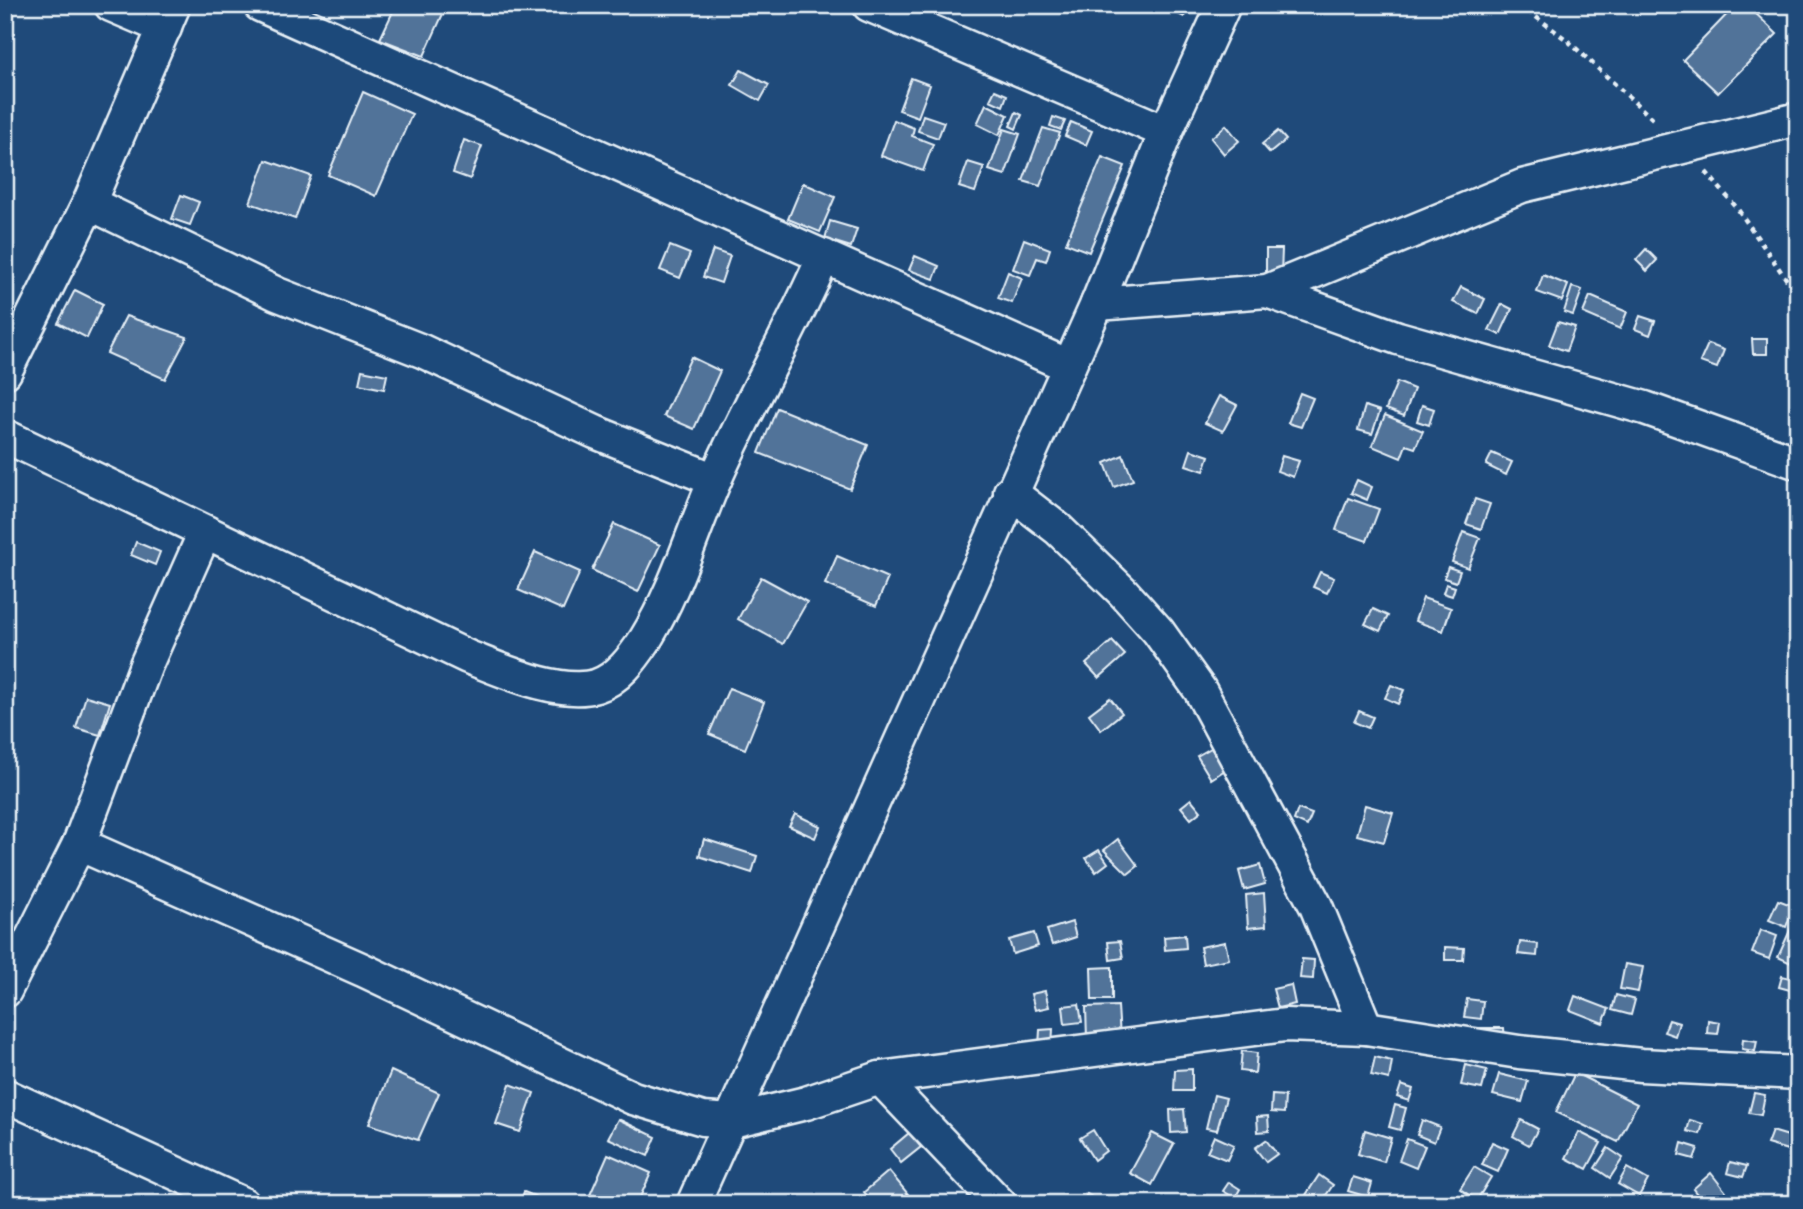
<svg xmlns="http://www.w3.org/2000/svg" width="1803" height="1209" viewBox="0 0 1803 1209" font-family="'Patrick Hand',sans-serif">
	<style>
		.building { fill: #517399; stroke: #e8f1f8; stroke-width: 2 }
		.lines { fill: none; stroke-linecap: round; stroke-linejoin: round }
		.minor-casing { stroke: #e8f1f8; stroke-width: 37 }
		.path { stroke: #e8f1f8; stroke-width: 4.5; stroke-dasharray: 5 5; stroke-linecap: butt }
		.minor { stroke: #1f4a7a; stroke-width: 32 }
	</style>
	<rect width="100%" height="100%" fill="#1f4a7a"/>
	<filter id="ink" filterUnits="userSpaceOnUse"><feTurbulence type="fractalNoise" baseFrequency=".0143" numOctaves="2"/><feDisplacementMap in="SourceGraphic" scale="14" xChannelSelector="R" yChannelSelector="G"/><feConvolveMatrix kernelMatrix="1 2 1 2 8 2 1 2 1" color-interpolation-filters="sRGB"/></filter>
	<g filter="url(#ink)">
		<g class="building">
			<path d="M396 5H447L424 56 380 39Z"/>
			<path d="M1159 5H1189L1184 17Z"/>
			<path d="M1736 5H1747L1777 34 1718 93 1683 60Z"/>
			<path d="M741 70 769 85 760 101 732 85Z"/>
			<path d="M911 78 930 85 918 117 899 110Z"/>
			<path d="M995 90 1007 95 1003 106 990 100Z"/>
			<path d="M363 92 412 114 376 196 328 175Z"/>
			<path d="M986 104 1008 115 999 135 977 124Z"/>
			<path d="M1016 112 1022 115 1016 129 1010 126Z"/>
			<path d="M923 115 944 122 938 138 918 131Z"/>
			<path d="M1053 117 1065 121 1061 130 1050 126Z"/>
			<path d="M894 120 914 128 912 136 933 144 923 171 881 156Z"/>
			<path d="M1071 122 1092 131 1086 145 1065 136Z"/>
			<path d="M1226 125 1239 141 1224 154 1211 138Z"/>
			<path d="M1043 128 1060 133 1040 186 1023 181Z"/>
			<path d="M1004 129 1020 134 1005 175 989 170Z"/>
			<path d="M1278 131 1286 140 1270 153 1262 144Z"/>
			<path d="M464 140 482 146 470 179 453 173Z"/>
			<path d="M1102 157 1125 166 1089 252 1066 243Z"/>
			<path d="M266 160 311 176 295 219 250 203Z"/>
			<path d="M968 162 984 167 975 192 959 187Z"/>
			<path d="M803 183 835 197 820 232 788 219Z"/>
			<path d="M181 195 199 202 190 225 172 219Z"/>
			<path d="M830 221 857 229 851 247 825 239Z"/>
			<path d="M1024 239 1050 249 1046 261 1037 258 1030 275 1013 269Z"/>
			<path d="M670 246 690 254 680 278 660 270Z"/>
			<path d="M1266 249H1282L1281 275 1266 274Z"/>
			<path d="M1646 249 1657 260 1647 271 1636 260Z"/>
			<path d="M713 250 730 256 721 283 703 277Z"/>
			<path d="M915 256 939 266 934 279 909 270Z"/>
			<path d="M1008 272 1022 278 1012 303 998 298Z"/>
			<path d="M1543 275 1568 285 1562 301 1537 292Z"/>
			<path d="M1461 287 1485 299 1478 314 1453 302Z"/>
			<path d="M1572 287 1582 290 1573 315 1564 312Z"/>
			<path d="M75 290 103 304 87 338 58 323Z"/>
			<path d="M1590 296 1627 312 1620 329 1583 313Z"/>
			<path d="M1502 304 1512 309 1500 335 1489 330Z"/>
			<path d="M126 316 187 337 165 379 107 353Z"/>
			<path d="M1640 316 1655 321 1650 335 1635 329Z"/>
			<path d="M1558 322 1575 327 1566 351 1549 345Z"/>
			<path d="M1752 339H1767V354H1753Z"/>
			<path d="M1708 344 1724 350 1717 368 1700 362Z"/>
			<path d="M691 357 720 371 694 429 664 416Z"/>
			<path d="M362 370 387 375 384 389 359 384Z"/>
			<path d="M1397 382 1414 389 1404 416 1386 409Z"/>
			<path d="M1300 393 1313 398 1301 427 1288 423Z"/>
			<path d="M1219 396 1237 405 1223 431 1205 423Z"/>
			<path d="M1422 405 1434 409 1429 425 1417 421Z"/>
			<path d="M1365 406 1380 411 1372 434 1358 430Z"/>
			<path d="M777 408 868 445 850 489 759 453Z"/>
			<path d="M1385 415 1423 431 1415 448 1406 445 1401 458 1372 446Z"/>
			<path d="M1191 450 1209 456 1204 471 1186 465Z"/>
			<path d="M1492 453 1512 462 1506 475 1486 465Z"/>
			<path d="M1123 455 1133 480 1114 487 1105 463Z"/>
			<path d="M1282 456 1299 461 1293 477 1277 471Z"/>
			<path d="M1357 480 1372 487 1367 500 1351 493Z"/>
			<path d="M1348 498 1379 509 1367 541 1336 530Z"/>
			<path d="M1475 499 1490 504 1481 529 1466 524Z"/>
			<path d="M614 524 660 545 638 592 592 570Z"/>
			<path d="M1463 532 1480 538 1468 568 1452 562Z"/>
			<path d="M136 542 160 552 155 565 131 555Z"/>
			<path d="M535 552 580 572 563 610 518 590Z"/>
			<path d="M837 556 888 578 876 606 825 584Z"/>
			<path d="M1448 567 1460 571 1456 582 1444 578Z"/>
			<path d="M1320 572 1334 578 1327 593 1313 587Z"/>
			<path d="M761 577 807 602 783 644 738 619Z"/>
			<path d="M1446 584 1455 587 1452 596 1443 593Z"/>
			<path d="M1423 598 1451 608 1443 631 1415 621Z"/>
			<path d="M1373 609 1388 616 1380 631 1365 624Z"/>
			<path d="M1112 641 1125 655 1099 678 1086 664Z"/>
			<path d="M1391 685 1404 690 1398 704 1385 698Z"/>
			<path d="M729 688 764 702 745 749 709 734Z"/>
			<path d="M86 696 110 703 100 735 76 728Z"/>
			<path d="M1110 698 1122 713 1101 730 1089 714Z"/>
			<path d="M1359 711 1373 717 1368 728 1354 722Z"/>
			<path d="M1211 748 1225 770 1211 779 1197 756Z"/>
			<path d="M1191 799 1201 811 1191 819 1181 807Z"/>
			<path d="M1365 805 1393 813 1384 842 1357 835Z"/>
			<path d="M1298 809 1312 814 1307 826 1294 820Z"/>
			<path d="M795 814 820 826 815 838 789 826Z"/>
			<path d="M704 839 757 856 752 873 699 856Z"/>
			<path d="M1118 839 1138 866 1128 874 1104 850Z"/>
			<path d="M1099 850 1108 863 1096 872 1086 858Z"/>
			<path d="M1260 865 1265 884 1244 890 1239 871Z"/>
			<path d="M1264 893 1266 926 1248 928 1246 895Z"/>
			<path d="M1778 900 1794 906 1786 927 1769 920Z"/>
			<path d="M1072 922 1076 937 1052 945 1047 930Z"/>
			<path d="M1791 928 1798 931V954L1793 964 1778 957Z"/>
			<path d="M1761 930 1777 936 1769 959 1752 953Z"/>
			<path d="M1034 933 1038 946 1013 954 1009 940Z"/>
			<path d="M1185 935 1186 948 1165 950 1164 937Z"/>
			<path d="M1120 941 1123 958 1110 960 1108 942Z"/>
			<path d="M1225 942 1229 959 1203 964 1200 947Z"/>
			<path d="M1520 942 1538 944 1537 956 1518 954Z"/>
			<path d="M1445 947 1464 948 1463 960H1445Z"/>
			<path d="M1302 959 1314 960 1313 979 1300 978Z"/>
			<path d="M1625 964 1643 967 1638 992 1620 989Z"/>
			<path d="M1112 967V1000H1092L1091 968Z"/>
			<path d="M1782 976 1794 979 1790 990 1779 987Z"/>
			<path d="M1291 985 1295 1004 1278 1008 1273 989Z"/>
			<path d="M1045 991 1049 1007 1035 1010 1031 994Z"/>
			<path d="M1616 995 1635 1000 1631 1015 1612 1010Z"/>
			<path d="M1575 996 1609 1009 1603 1023 1570 1010Z"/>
			<path d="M1467 999 1483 1001 1481 1019 1464 1017Z"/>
			<path d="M1079 1004 1082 1022 1065 1024 1063 1006Z"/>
			<path d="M1118 1006 1120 1038 1087 1039 1086 1007Z"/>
			<path d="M1669 1020 1679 1023 1675 1036 1664 1032Z"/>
			<path d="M1708 1020 1720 1022 1718 1034 1707 1033Z"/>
			<path d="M1477 1028H1504L1505 1042 1477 1043Z"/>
			<path d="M1053 1029 1052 1046H1039L1040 1030Z"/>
			<path d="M1743 1039 1757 1041 1755 1051 1742 1049Z"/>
			<path d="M1242 1051 1257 1053 1255 1073 1240 1071Z"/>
			<path d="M1375 1057 1392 1061 1389 1079 1371 1075Z"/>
			<path d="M1466 1065 1487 1070 1482 1089 1461 1085Z"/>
			<path d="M1192 1069V1091H1174L1175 1070Z"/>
			<path d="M391 1071 439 1093 418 1140 369 1124Z"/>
			<path d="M1575 1073 1637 1104 1618 1142 1556 1112Z"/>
			<path d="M1499 1074 1528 1081 1522 1102 1493 1095Z"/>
			<path d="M510 1084 534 1093 520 1132 496 1124Z"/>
			<path d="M1401 1085 1413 1089 1409 1101 1397 1097Z"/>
			<path d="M1754 1093 1765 1095 1761 1115 1749 1113Z"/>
			<path d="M1214 1095 1226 1098 1217 1130 1206 1128Z"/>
			<path d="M1272 1095 1285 1096 1284 1113 1271 1112Z"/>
			<path d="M1395 1105 1406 1108 1400 1130 1389 1127Z"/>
			<path d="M1184 1109 1186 1132 1171 1133 1170 1110Z"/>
			<path d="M1268 1116 1269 1131 1258 1132 1257 1117Z"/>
			<path d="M618 1119 656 1137 648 1156 608 1138Z"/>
			<path d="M1422 1120 1440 1127 1434 1142 1417 1135Z"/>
			<path d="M1521 1120 1538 1129 1529 1145 1513 1136Z"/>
			<path d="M1690 1120 1703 1124 1700 1134 1687 1131Z"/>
			<path d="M1093 1130 1106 1151 1094 1160 1080 1138Z"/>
			<path d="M1365 1130 1391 1138 1384 1162 1358 1154Z"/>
			<path d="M1772 1131 1795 1138 1791 1151 1767 1144Z"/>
			<path d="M1579 1132 1601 1143 1587 1169 1566 1158Z"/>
			<path d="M909 1133 921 1147 901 1163 890 1149Z"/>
			<path d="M1152 1133 1174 1144 1152 1185 1130 1173Z"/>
			<path d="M1214 1136 1234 1145 1227 1160 1207 1152Z"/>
			<path d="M1407 1139 1425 1146 1416 1168 1399 1161Z"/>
			<path d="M1266 1140 1277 1154 1266 1162 1255 1148Z"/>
			<path d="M1492 1142 1508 1149 1498 1172 1482 1165Z"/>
			<path d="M1682 1143 1698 1148 1694 1159 1679 1155Z"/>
			<path d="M1608 1148 1623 1158 1610 1178 1595 1168Z"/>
			<path d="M608 1154 651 1173 637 1204H586Z"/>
			<path d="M1730 1162 1747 1166 1743 1177 1727 1173Z"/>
			<path d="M1474 1167 1491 1177 1477 1200 1460 1189Z"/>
			<path d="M1627 1168 1648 1180 1639 1196 1618 1184Z"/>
			<path d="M889 1171 908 1194 896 1204H874L864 1192Z"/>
			<path d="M1711 1173 1726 1192 1711 1204H1705L1693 1189Z"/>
			<path d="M1319 1175 1333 1185 1320 1204H1312L1304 1198Z"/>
			<path d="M1353 1177 1372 1183 1368 1197 1348 1191Z"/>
			<path d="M1229 1182 1240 1189 1235 1198 1223 1191Z"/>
			<path d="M524 1192 554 1204H519Z"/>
			<path d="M1087 1194 1103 1203V1204H1081Z"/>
		</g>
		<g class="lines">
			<g class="minor-casing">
				<g id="minor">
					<path d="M111 5 165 28"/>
					<path d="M260 5 1069 366"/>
					<path d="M869 5 1166 132"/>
					<path d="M89 203 277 294 422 351 595 432 715 480"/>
					<path d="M1267 291 1398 338 1645 408 1798 463"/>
					<path d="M1097 304 1267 291 1522 186 1798 119"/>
					<path d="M5 372 89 203 174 5"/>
					<path d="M5 436 468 657C502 670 558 696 596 686 618 679 633 658 645 640 676 590 692 533 715 480 748 404 791 332 824 256"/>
					<path d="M1010 492 1058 529 1123 592 1158 631 1200 690 1316 906 1366 1028"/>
					<path d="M79 844 363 970 633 1098 703 1119 732 1121 806 1103 880 1078 1285 1025 1366 1028 1519 1052 1641 1065 1798 1073"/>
					<path d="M5 991 79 844 146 665 205 532"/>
					<path d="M880 1078 1000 1204"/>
					<path d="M5 1095 243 1204"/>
					<path d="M693 1204 1097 304 1166 132 1224 5"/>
				</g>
			</g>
			<g class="path">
				<path d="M1520 5 1567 40 1655 121"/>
				<path d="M1706 172 1737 208 1798 296"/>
			</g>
			<use href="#minor" class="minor"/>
		</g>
	</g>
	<rect width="1803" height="1209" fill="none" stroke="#1f4a7a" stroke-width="28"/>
	<rect x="14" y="14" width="1775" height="1181" fill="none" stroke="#e8f1f8" stroke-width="2.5" filter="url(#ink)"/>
</svg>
